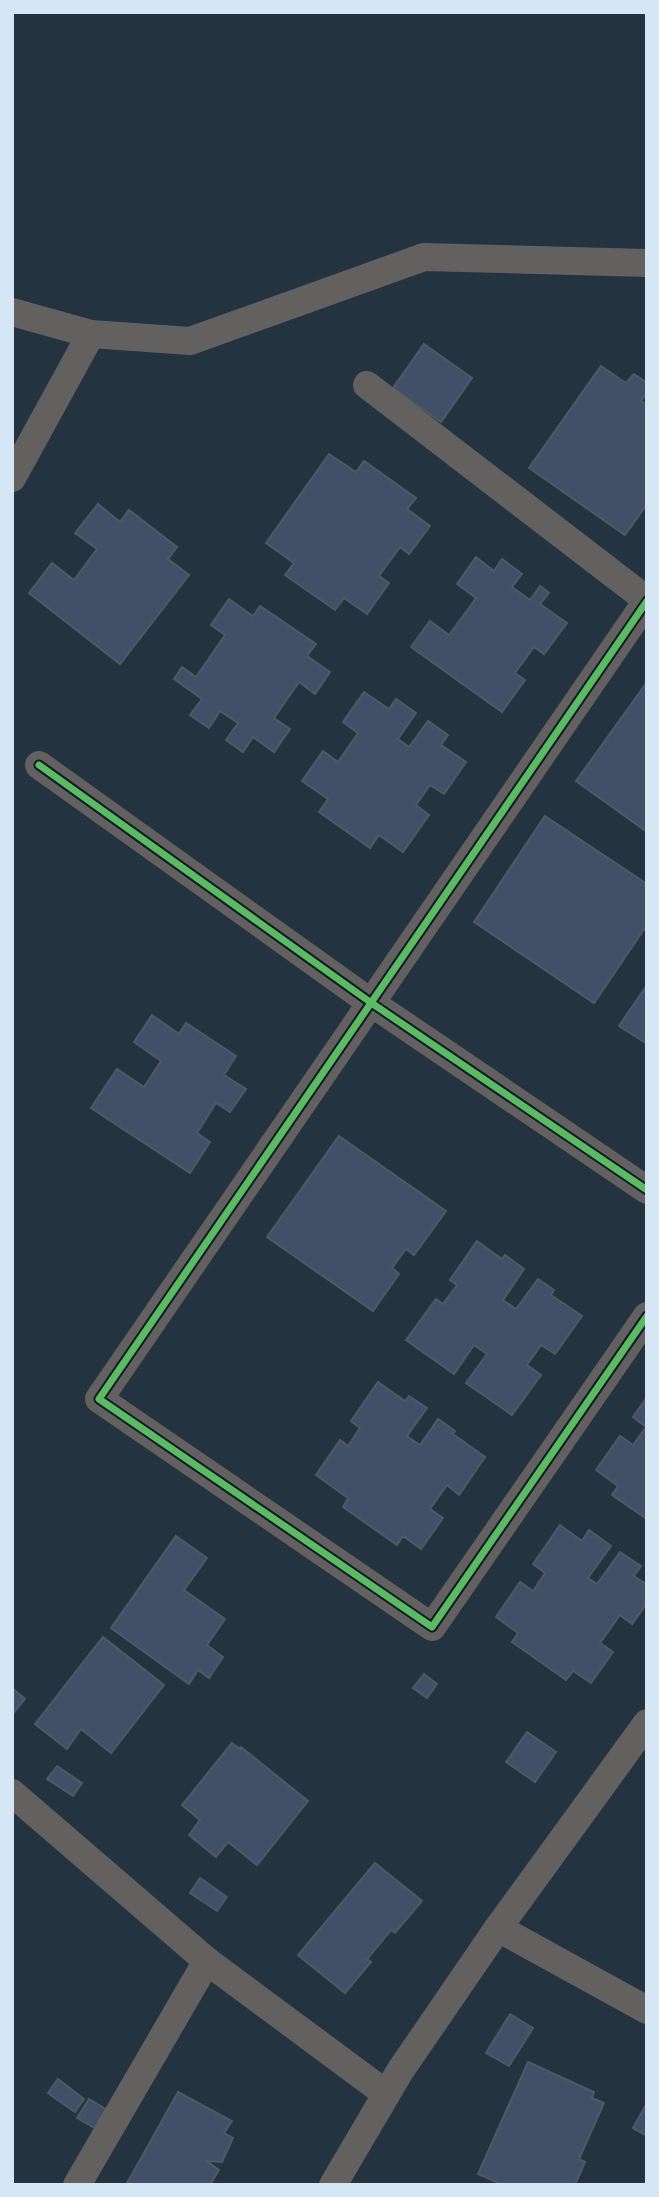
<svg xmlns="http://www.w3.org/2000/svg" width="659" height="2197" viewBox="0 0 659 2197" font-family="Montserrat,sans-serif">
	<style>
		.building { fill: #425067; stroke: #4f5964; stroke-width: 2 }
		.lines { fill: none; stroke-linecap: round; stroke-linejoin: round }
		.street { stroke: #626160; stroke-width: 28 }
		.cycleway-casing { stroke: #0e1a25; stroke-width: 11 }
		.cycleway { stroke: #5cba63; stroke-width: 7 }
	</style>
	<rect width="100%" height="100%" fill="#23333f"/>
	<g class="building">
		<path d="M424 344 472 378 441 422 393 388Z"/>
		<path d="M601 366 626 383 634 374 647 383V393L641 401 647 405V504L625 535 529 468Z"/>
		<path d="M329 454 356 472 364 461 416 498 407 509 430 526 409 554 400 547 379 576 389 583 367 614 344 598 335 610 285 575 294 563 266 543Z"/>
		<path d="M98 504 120 522 129 510 177 547 168 559 189 575 120 664 29 593 52 563 74 580 97 549 75 533Z"/>
		<path d="M476 557 494 571 502 559 522 574 512 587 530 600 540 586 549 593 540 604 567 623 544 654 534 647 515 673 525 680 502 712 411 647 430 621 449 635 476 598 457 584Z"/>
		<path d="M229 599 253 616 260 606 316 644 307 656 330 672 315 694 299 682 274 718 290 729 274 752 253 737 243 752 226 740 238 723 220 711 209 728 190 715 202 699 174 679 182 667 196 677 225 635 211 625Z"/>
		<path d="M647 682V832L576 781Z"/>
		<path d="M364 692 389 709 396 699 416 713 398 739 409 747 428 721 448 735 441 745 466 762 444 794 430 785 416 805 429 815 403 852 379 835 370 848 319 812 328 799 302 781 323 751 338 762 358 733 343 722Z"/>
		<path d="M545 816 647 884V925L594 1003 474 922Z"/>
		<path d="M647 985V1044L619 1026Z"/>
		<path d="M152 1015 179 1034 186 1023 236 1056 224 1075 246 1089 230 1112 216 1103 197 1133 210 1142 190 1173 91 1108 117 1069 144 1087 161 1061 134 1042Z"/>
		<path d="M339 1136 446 1211 414 1255 406 1249 392 1268 399 1274 373 1311 267 1237Z"/>
		<path d="M477 1241 502 1259 505 1255 524 1269 503 1300 516 1309 538 1279 554 1290 551 1295 582 1316 555 1354 541 1345 527 1365 541 1375 512 1415 466 1383 487 1354 474 1345 454 1374 406 1340 436 1299 443 1304 457 1285 450 1280Z"/>
		<path d="M378 1382 405 1401 409 1396 427 1408 407 1436 420 1445 438 1419 455 1431 453 1434 485 1457 459 1495 447 1485 430 1509 443 1518 421 1549 403 1536 397 1545 343 1507 348 1498 316 1475 340 1440 348 1446 360 1428 351 1421Z"/>
		<path d="M647 1397V1519L612 1495 618 1486 596 1470 620 1436 633 1445 646 1427 633 1417Z"/>
		<path d="M560 1525 582 1541 589 1530 611 1546 588 1578 597 1584 620 1552 641 1566 634 1576 647 1585V1603L632 1624 620 1615 600 1643 613 1652 591 1683 573 1671 566 1680 512 1642 518 1633 496 1617 520 1582 533 1591 545 1573 533 1564Z"/>
		<path d="M176 1536 207 1558 184 1590 225 1619 207 1645 223 1657 209 1678 198 1670 189 1684 111 1628Z"/>
		<path d="M103 1637 164 1685 111 1753 81 1729 67 1749 35 1724Z"/>
		<path d="M424 1674 437 1684 427 1698 413 1688Z"/>
		<path d="M12 1688 25 1699 12 1715Z"/>
		<path d="M527 1732 556 1752 535 1782 506 1762Z"/>
		<path d="M232 1743 240 1749 241 1747 308 1801 257 1865 228 1842 216 1857 189 1835 200 1820 182 1805Z"/>
		<path d="M57 1766 82 1783 73 1796 47 1779Z"/>
		<path d="M375 1863 422 1901 395 1933 391 1930 367 1959 371 1962 345 1993 298 1955Z"/>
		<path d="M200 1878 227 1897 217 1911 190 1893Z"/>
		<path d="M510 2014 533 2028 509 2066 486 2053Z"/>
		<path d="M528 2062 594 2092 592 2098 604 2103 579 2159 585 2162 575 2185H503L478 2174Z"/>
		<path d="M58 2079 84 2099 75 2112 48 2093Z"/>
		<path d="M178 2092 232 2121 224 2133 233 2138 222 2162 207 2161 219 2170 210 2185H126Z"/>
		<path d="M89 2099 111 2112 100 2131 77 2118Z"/>
		<path d="M647 2103V2136L633 2128Z"/>
	</g>
	<g class="lines">
		<g class="street">
			<path d="M12 312 91 334 190 341 424 257 647 263"/>
			<path d="M367 385 647 600"/>
			<path d="M12 478 91 334"/>
			<path d="M647 601 99 1399 432 1627 647 1316"/>
			<path d="M39 765 370 1002 647 1190"/>
			<path d="M12 1793 207 1961 385 2093"/>
			<path d="M498 1928 647 2010"/>
			<path d="M77 2185 207 1961"/>
			<path d="M333 2185 400 2071 498 1928 647 1723"/>
		</g>
		<g class="cycleway-casing">
			<g id="cycleway">
				<path d="M647 601 99 1399 432 1627 647 1316"/>
				<path d="M39 765 370 1002 647 1190"/>
			</g>
		</g>
		<use href="#cycleway" class="cycleway"/>
	</g>
	<rect width="659" height="2197" fill="none" stroke="#d5e6f5" stroke-width="28"/>
</svg>
